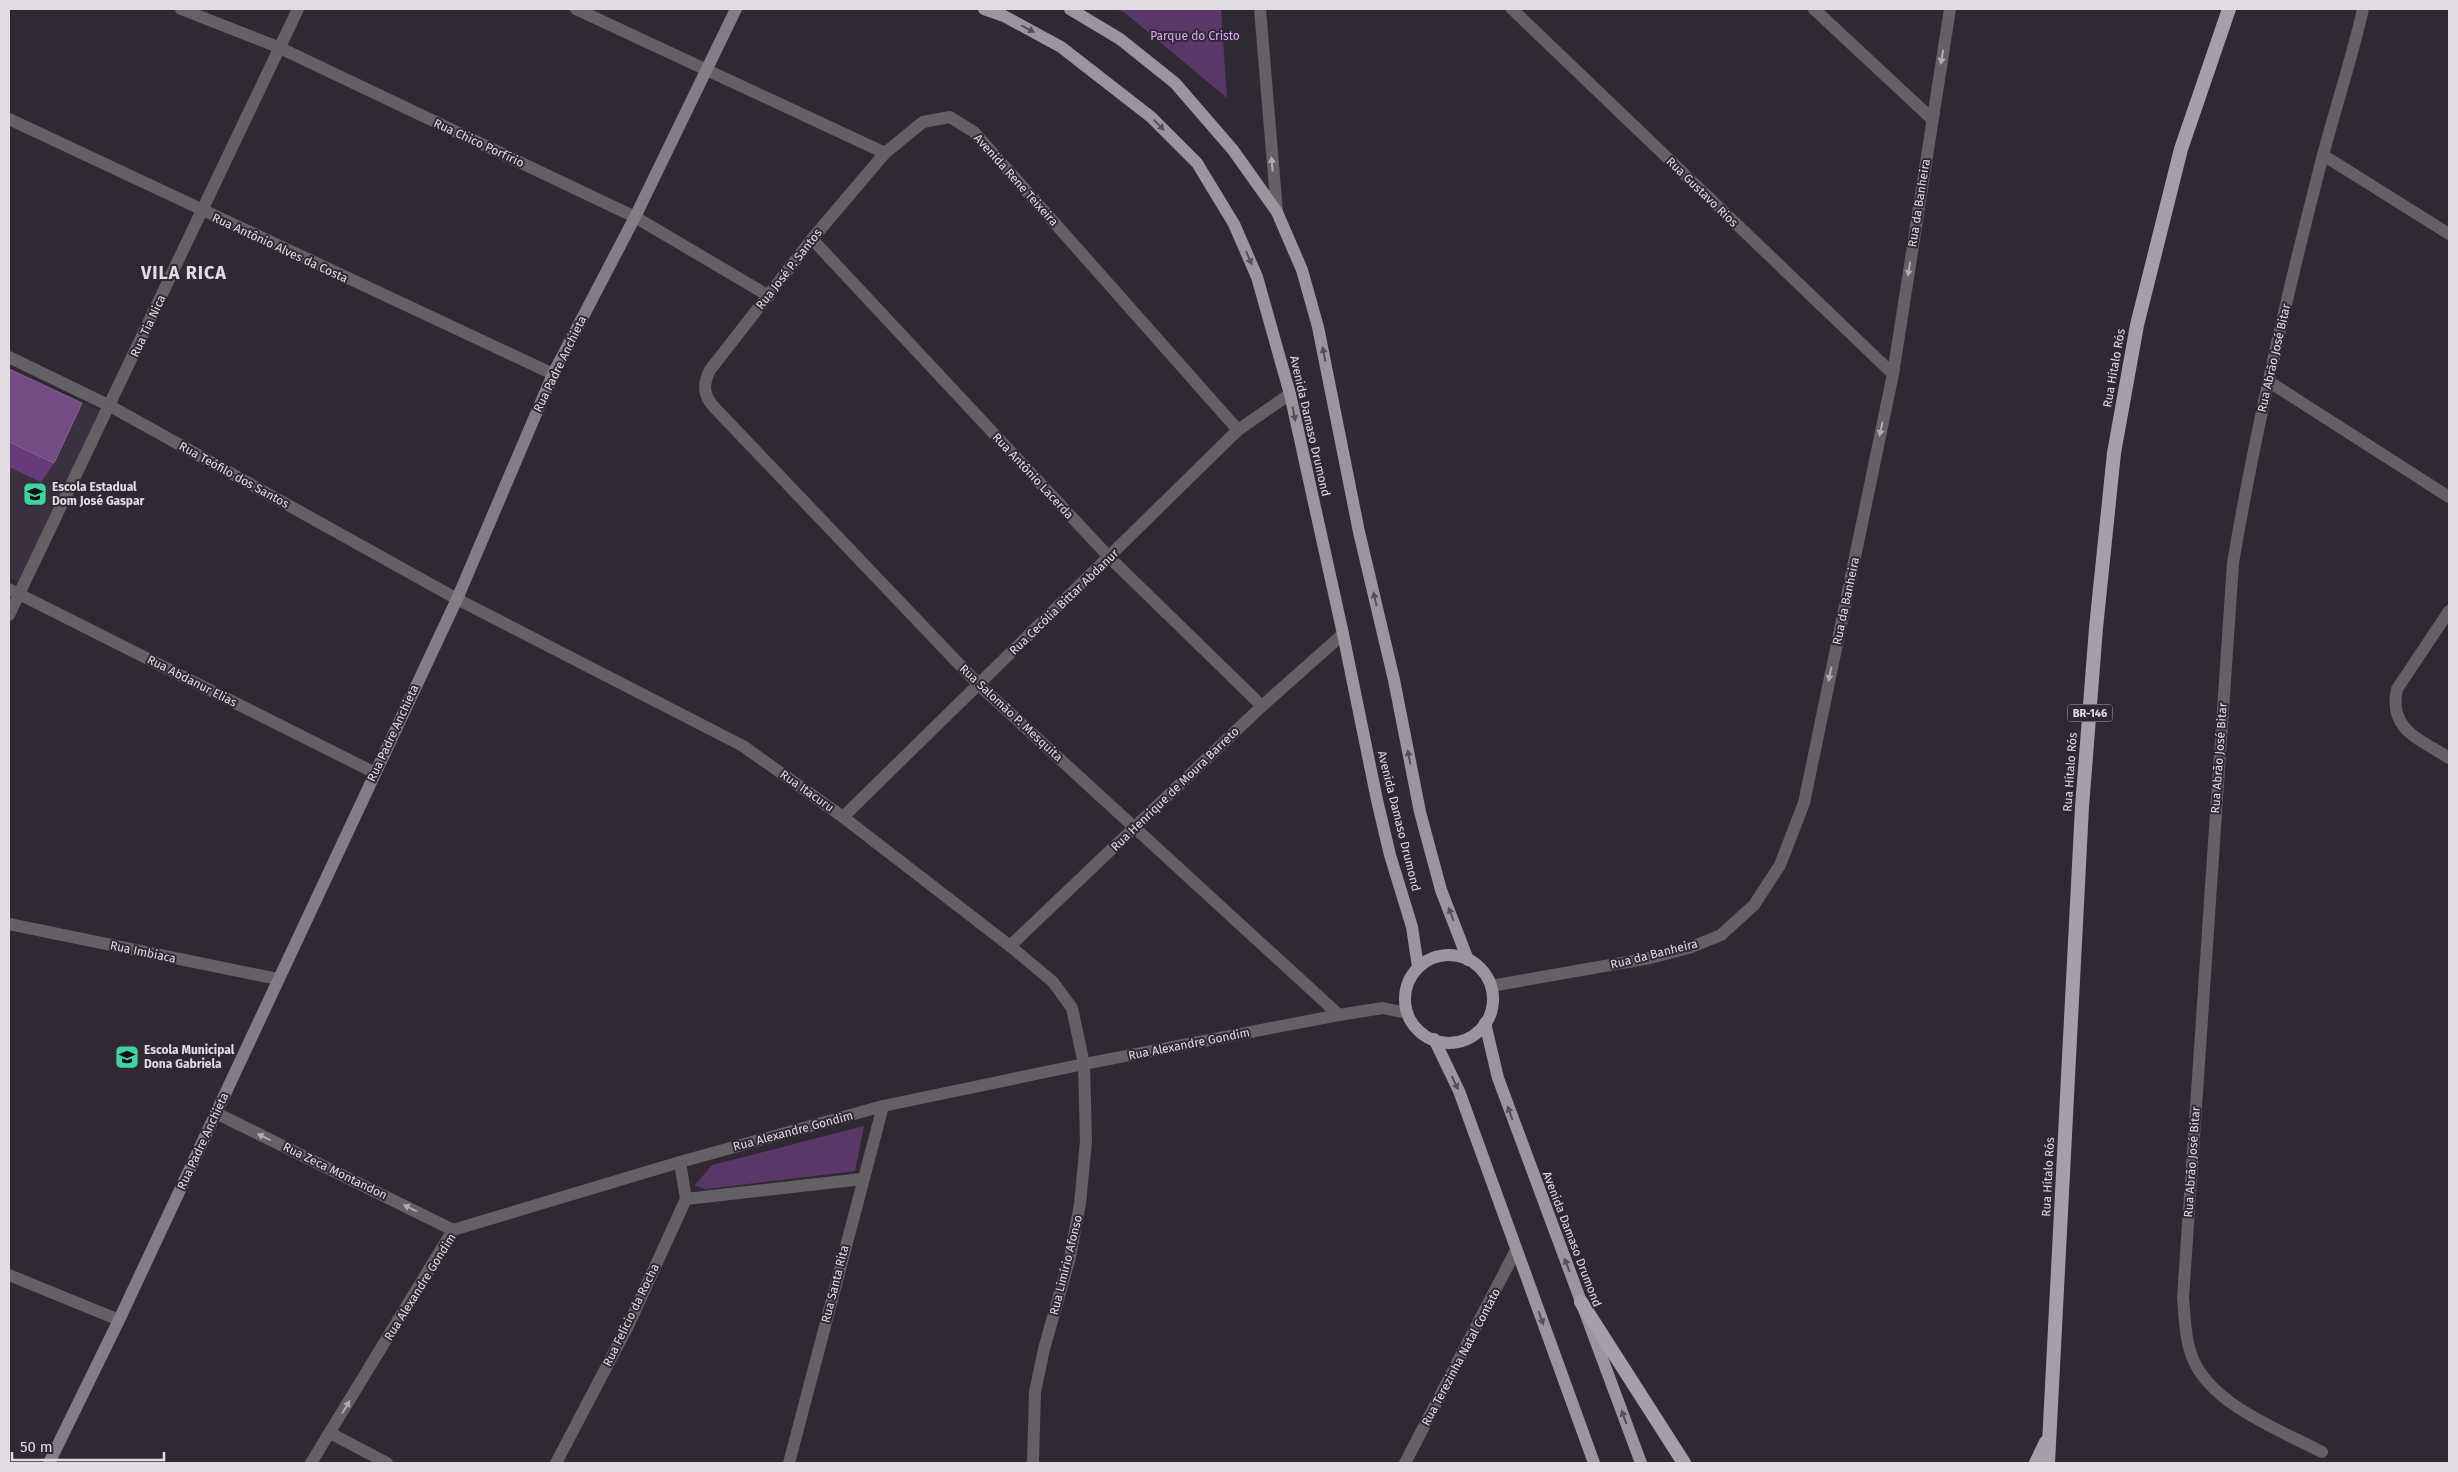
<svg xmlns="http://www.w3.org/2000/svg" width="2458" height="1472" viewBox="0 0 2458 1472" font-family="'Fira Sans',sans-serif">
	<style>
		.built { fill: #3b3040 }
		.green { fill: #593768 }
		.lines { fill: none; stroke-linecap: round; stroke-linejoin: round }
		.minor { stroke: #646066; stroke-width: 12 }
		.tertiary { stroke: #646066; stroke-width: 12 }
		.secondary { stroke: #847d87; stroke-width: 12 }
		.primary { stroke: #9c94a0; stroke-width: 12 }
		.trunk { stroke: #a79eab; stroke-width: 14 }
		.wall { fill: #673b79 }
		.building { fill: #744c84; stroke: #856393 }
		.oneway { fill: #564e5a }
		.oneway2 { fill: #afaab1 }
		.labels { text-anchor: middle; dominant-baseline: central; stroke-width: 4; stroke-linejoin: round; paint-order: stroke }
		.shield { fill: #302934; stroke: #aca6ae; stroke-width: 1 }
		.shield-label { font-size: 11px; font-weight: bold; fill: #e1dce3 }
		.park-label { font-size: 12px; fill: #dda9f5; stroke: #302934 }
		.street-label { font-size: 12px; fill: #e1dce3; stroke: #302934 }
		.poi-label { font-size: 12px; font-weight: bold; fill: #e1dce3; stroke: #302934; text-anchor: start }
		.district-label { font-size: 18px; font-weight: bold; letter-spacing: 1px; fill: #e1dce3; stroke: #302934 }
	</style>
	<rect width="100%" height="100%" fill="#302934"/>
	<path class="built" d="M9 368 100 411 19 582 9 577Z"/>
	<g class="green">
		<path d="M1117 9H1221L1227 98 1125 13Z"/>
		<path d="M864 1126 855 1171 707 1189 694 1186 712 1165Z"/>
	</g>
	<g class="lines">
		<g class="minor">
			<path d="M181 9 278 47 635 217 769 296"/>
			<path d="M576 9 885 153"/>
			<path d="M1260 9 1277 212"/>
			<path d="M1512 9 1893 374"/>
			<path d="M1814 9 1932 119"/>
			<path d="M9 119 553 374"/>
			<path d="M2323 155 2449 234"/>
			<path d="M812 239 1110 558 1262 706"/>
			<path d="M9 357 110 406 457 599 743 746 843 817 1010 946 1053 982 1072 1008 1084 1064 1086 1141 1080 1204 1070 1257 1044 1349 1035 1392 1033 1463"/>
			<path d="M2268 381 2449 497"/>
			<path d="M1238 430 974 132 950 117 923 122 885 153 812 239 710 370C703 384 703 394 713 406L978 684 1339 1015"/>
			<path d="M9 589 375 773"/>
			<path d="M2449 611 2397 689C2388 730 2420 739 2449 758"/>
			<path d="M9 615 298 9"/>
			<path d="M843 817 1238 430 1290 394"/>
			<path d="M9 924 278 979"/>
			<path d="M1010 946 1262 706 1343 634"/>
			<path d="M216 1113 453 1230"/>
			<path d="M686 1199 862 1179"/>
			<path d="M9 1275 119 1320"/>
			<path d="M330 1433 387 1463"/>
			<path d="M2322 1452C2280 1430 2212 1405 2193 1359 2185 1341 2185 1318 2183 1298L2233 563C2256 426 2288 290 2323 155 2336 106 2352 58 2363 9"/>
			<path d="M311 1463 453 1230 680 1162 883 1106 1084 1064 1339 1015 1383 1008 1407 1013"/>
			<path d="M556 1463 628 1326 686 1199 680 1162"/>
			<path d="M789 1463 883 1106"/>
			<path d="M1405 1463 1516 1250"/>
		</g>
		<path class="tertiary" d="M1491 986 1650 958 1689 948 1721 935 1754 905 1780 865 1804 803 1893 374 1950 9"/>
		<path class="secondary" d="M49 1463 119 1320 457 599 553 374 635 217 736 9"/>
		<g class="primary">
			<path d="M984 9 1004 16 1061 47 1151 117 1197 163 1234 224 1257 277 1290 394 1343 634 1377 800 1390 855 1412 927 1418 967"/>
			<path d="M1070 9 1120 39 1175 83 1233 150 1277 212 1302 270 1318 327 1359 532 1394 680 1420 812 1441 890 1468 960"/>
			<circle cx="1449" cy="999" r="44"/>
			<path d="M1485 1023 1498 1078 1641 1463"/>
			<path d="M1434 1039 1459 1091 1594 1463"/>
		</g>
		<g class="trunk">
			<path d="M1581 1302 1684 1463"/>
			<path d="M2036 1463 2046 1442"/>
			<path d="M2048 1463 2082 807 2096 628 2114 453 2137 325 2181 149 2229 9"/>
		</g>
	</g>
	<path class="wall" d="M9 369 54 463 41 482 9 467Z"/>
	<path class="building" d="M9 369 82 403 54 463 9 442Z"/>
	<defs><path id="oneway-solid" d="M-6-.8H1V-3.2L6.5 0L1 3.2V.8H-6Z" transform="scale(1.25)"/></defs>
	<g class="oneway">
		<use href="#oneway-solid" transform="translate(1028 29) rotate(28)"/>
		<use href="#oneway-solid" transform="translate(1159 125) rotate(45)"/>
		<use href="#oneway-solid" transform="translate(1249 258) rotate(67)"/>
		<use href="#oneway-solid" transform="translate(1324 354) rotate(-101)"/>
		<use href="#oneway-solid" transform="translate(1294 414) rotate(78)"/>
		<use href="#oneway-solid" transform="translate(1375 599) rotate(-103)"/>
		<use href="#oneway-solid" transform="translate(1409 757) rotate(-101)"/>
		<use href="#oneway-solid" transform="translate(1451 914) rotate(-111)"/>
		<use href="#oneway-solid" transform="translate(1455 1083) rotate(64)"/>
		<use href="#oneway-solid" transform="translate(1510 1113) rotate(-110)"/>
		<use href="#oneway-solid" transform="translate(1567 1265) rotate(-111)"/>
		<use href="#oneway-solid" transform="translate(1541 1318) rotate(70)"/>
		<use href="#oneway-solid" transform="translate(1624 1417) rotate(-110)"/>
	</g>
	<g class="oneway2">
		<use href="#oneway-solid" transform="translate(1942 57) rotate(100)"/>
		<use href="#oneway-solid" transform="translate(1272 164) rotate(-95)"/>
		<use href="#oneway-solid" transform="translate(1909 269) rotate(99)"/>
		<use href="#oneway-solid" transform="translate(1881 429) rotate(102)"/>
		<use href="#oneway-solid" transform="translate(1830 674) rotate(102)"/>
		<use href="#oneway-solid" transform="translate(264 1137) rotate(-154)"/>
		<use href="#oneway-solid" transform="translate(410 1208) rotate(-154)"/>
		<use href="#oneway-solid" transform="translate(346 1407) rotate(-59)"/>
	</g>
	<defs>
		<g id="school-square" transform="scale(1.25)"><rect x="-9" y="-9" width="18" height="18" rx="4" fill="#42d4a0" stroke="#302934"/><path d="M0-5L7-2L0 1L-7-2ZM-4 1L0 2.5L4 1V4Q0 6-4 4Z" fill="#111"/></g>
	</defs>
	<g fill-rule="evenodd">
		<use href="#school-square" x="35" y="494"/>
		<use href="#school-square" x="127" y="1057"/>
	</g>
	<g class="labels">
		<rect class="shield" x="2067.5" y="704.5" width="45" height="17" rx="4"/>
		<g class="shield-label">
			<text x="2090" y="713">BR-146</text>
		</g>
		<g class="park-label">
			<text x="1195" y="36">Parque do Cristo</text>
		</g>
		<g class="street-label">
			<text transform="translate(479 143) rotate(25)">Rua Chico Porfírio</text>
			<text transform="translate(1016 180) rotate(48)">Avenida Rene Teixeira</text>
			<text transform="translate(1702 192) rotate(44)">Rua Gustavo Rios</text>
			<text transform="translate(1919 203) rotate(-81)">Rua da Banheira</text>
			<text transform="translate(280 248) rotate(25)">Rua Antônio Alves da Costa</text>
			<text transform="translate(789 269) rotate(-52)">Rua José P. Santos</text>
			<text transform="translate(148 326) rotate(-65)">Rua Tia Nica</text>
			<text transform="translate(2274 358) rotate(-77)">Rua Abrão José Bitar</text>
			<text transform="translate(560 364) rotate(-64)">Rua Padre Anchieta</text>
			<text transform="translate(2114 368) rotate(-80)">Rua Hítalo Rós</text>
			<text transform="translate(1310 426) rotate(77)">Avenida Damaso Drumond</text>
			<text transform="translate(234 475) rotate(29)">Rua Teófilo dos Santos</text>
			<text transform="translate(1033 476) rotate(47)">Rua Antônio Lacerda</text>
			<text transform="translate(1846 601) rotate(-78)">Rua da Banheira</text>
			<text transform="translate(1064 602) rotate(-44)">Rua Cecólia Bittar Abdanur</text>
			<text transform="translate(192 681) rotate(27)">Rua Abdanur Elias</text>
			<text transform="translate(1011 713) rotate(43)">Rua Salomão P. Mesquita</text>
			<text transform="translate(393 733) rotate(-65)">Rua Padre Anchieta</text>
			<text transform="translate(2219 758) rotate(-86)">Rua Abrão José Bitar</text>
			<text transform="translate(2070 772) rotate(-86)">Rua Hítalo Rós</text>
			<text transform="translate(1175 789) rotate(-44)">Rua Henrique de Moura Barreto</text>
			<text transform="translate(807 791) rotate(35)">Rua Itacuru</text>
			<text transform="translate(1399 821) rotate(76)">Avenida Damaso Drumond</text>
			<text transform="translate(143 952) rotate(12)">Rua Imbiaca</text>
			<text transform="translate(1654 954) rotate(-14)">Rua da Banheira</text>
			<text transform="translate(1189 1044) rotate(-11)">Rua Alexandre Gondim</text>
			<text transform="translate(793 1131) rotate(-15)">Rua Alexandre Gondim</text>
			<text transform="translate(203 1141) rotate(-65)">Rua Padre Anchieta</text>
			<text transform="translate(2192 1162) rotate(-86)">Rua Abrão José Bitar</text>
			<text transform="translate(335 1171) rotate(26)">Rua Zeca Montandon</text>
			<text transform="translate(2048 1177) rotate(-87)">Rua Hítalo Rós</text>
			<text transform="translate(1572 1239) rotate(69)">Avenida Damaso Drumond</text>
			<text transform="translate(1066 1265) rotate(-76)">Rua Limírio Afonso</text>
			<text transform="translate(835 1284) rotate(-76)">Rua Santa Rita</text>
			<text transform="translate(420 1287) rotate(-58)">Rua Alexandre Gondim</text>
			<text transform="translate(631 1315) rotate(-64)">Rua Felício da Rocha</text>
			<text transform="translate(1461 1357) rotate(-62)">Rua Terezinha Natal Contato</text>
		</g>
		<g class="poi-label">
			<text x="52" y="487">Escola Estadual<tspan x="52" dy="14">Dom José Gaspar</tspan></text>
			<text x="144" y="1050">Escola Municipal<tspan x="144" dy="14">Dona Gabriela</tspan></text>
		</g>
		<g class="district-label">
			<text x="184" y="273">VILA RICA</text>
		</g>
	</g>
	<rect width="2458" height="1472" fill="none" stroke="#e1dce3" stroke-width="20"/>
	<path d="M12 1452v8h152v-8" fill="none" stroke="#e1dce3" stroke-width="2.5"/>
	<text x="20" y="1452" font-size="15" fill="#e1dce3" stroke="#302934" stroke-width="4" paint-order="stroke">50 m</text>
</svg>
